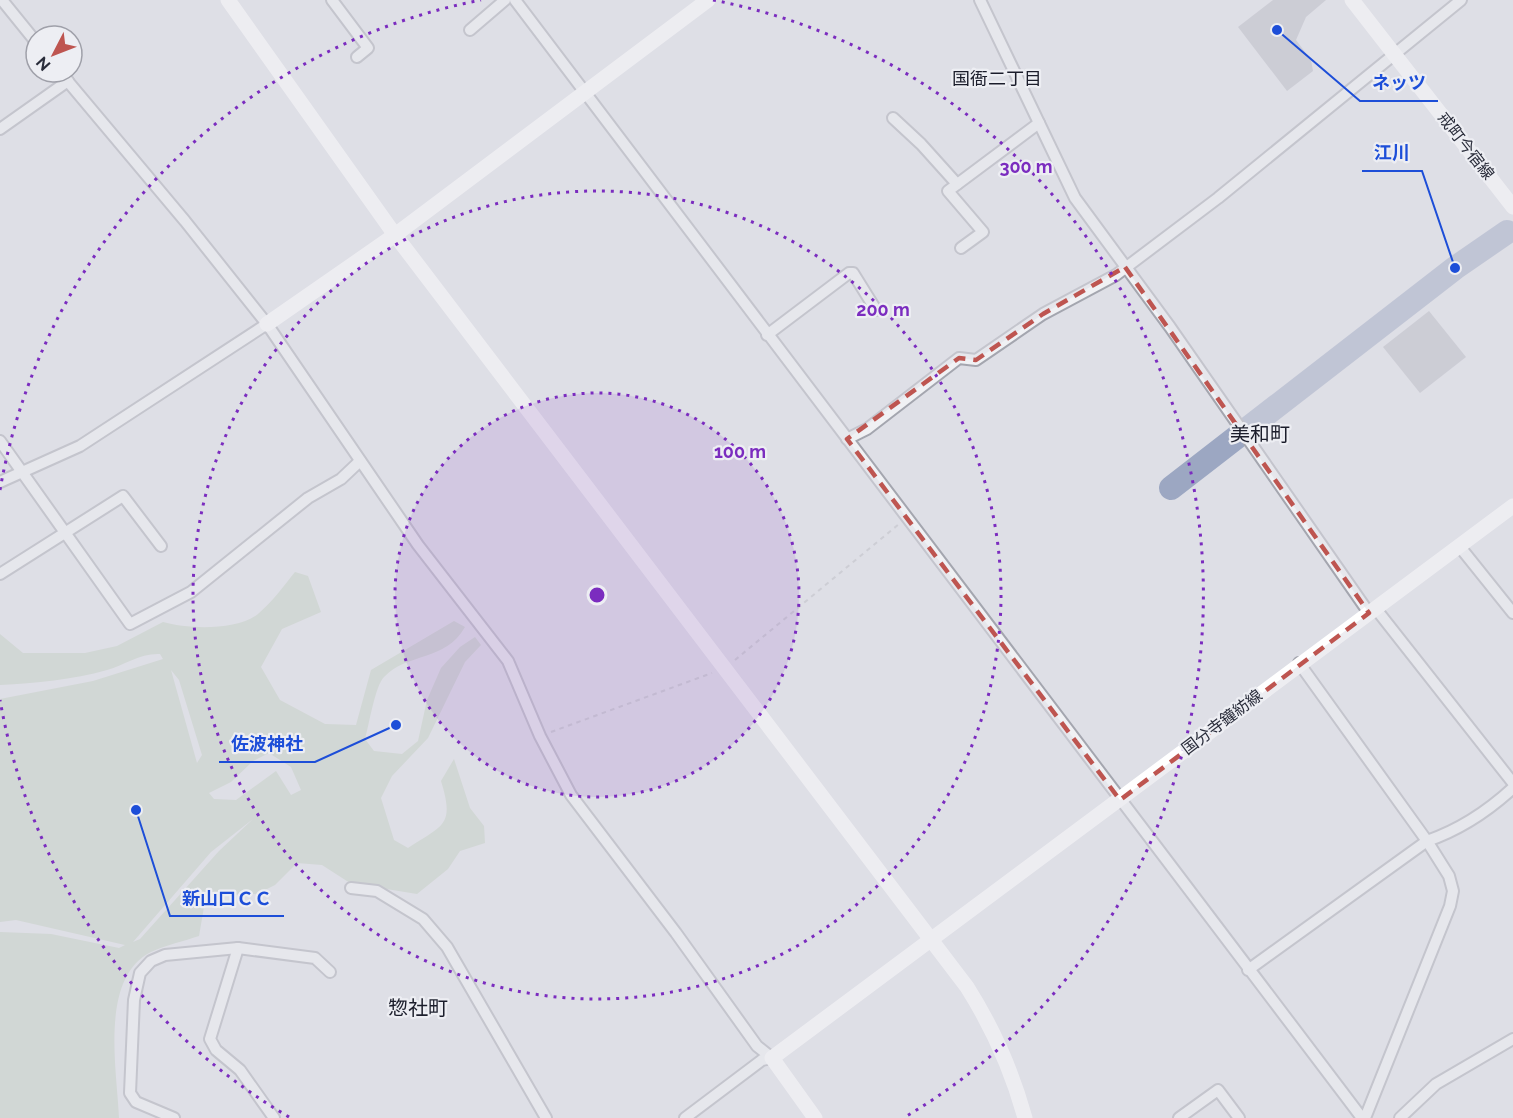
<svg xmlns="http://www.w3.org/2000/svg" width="1513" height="1118" viewBox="0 0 1513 1118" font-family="Raleway,'Noto Sans JP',sans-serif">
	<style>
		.green { fill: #c1cec0; fill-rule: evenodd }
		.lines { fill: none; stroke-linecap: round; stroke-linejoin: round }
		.river { stroke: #9ca7c2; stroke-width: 24 }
		.building { fill: #b6b8c2 }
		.street-casing { stroke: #a4a6af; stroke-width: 14 }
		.path { stroke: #b8bac0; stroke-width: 2; stroke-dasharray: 4.5 4.5; stroke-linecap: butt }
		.street { stroke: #f0f1f4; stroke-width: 10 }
		.secondary { stroke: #fff; stroke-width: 15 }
		.marked { fill: none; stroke: #be5550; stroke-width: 4.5; stroke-dasharray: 12 8; stroke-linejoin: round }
		.ring { fill: none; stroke: #7b2cbf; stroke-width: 3; stroke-dasharray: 3 6 }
		.labels { text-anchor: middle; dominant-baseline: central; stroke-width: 4.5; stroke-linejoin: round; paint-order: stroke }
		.street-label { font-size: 16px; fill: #292c3a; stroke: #edeef3 }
		.neighbourhood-label { font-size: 18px; fill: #1b1d2b; stroke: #edeef3 }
		.quarter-label { font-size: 20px; fill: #1b1d2b; stroke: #edeef3 }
		.centre { fill: #7b2cbf; stroke: #edeef3; stroke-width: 3 }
		.ring-label { font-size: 18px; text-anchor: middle; font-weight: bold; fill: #7b2cbf; stroke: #edeef3; stroke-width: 4.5; stroke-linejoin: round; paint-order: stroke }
		.leader { fill: none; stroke: #1d4ed8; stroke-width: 2 }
		.callout-dot { fill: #1d4ed8; stroke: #edeef3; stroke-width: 2 }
		.callout-label { font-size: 18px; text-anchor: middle; font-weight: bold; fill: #1d4ed8; stroke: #edeef3; stroke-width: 4.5; stroke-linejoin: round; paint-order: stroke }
	</style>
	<rect width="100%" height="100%" fill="#dedfe6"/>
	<path class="green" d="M295 572 308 576 321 612 282 629 261 667 280 700 325 724 356 725 371 670 454 621 465 627C445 662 408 652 384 677 375 686 369 725 365 739L374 751 402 754 418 741 427 700 441 668 460 647 475 637 481 645 465 662 428 738 392 776 381 798 394 840 408 848C443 825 455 826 441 781L454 759 470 808 484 826 485 843 460 851 448 869 417 894 350 883 322 865 297 863 275 885 257 894 220 895 204 907 199 936C184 941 166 945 151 952 99 978 117 1070 119 1118H0V932L51 934 119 948 125 945 16 920 0 922V699L93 681 163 659 160 654C140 653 125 665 107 670 72 680 36 683 0 685V634L23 653H85L117 646 163 622C187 629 236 631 258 614 272 602 283 587 295 572ZM171 670 179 680 202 755 197 763ZM269 753 291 767 301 790 291 795 276 771 236 800 214 799 209 793 231 782 253 761ZM253 819 219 851 140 939 133 942 211 852Z"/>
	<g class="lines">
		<path class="river" d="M1171 488 1455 268 1507 232"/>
	</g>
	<g class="building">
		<path d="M1273 0H1326L1306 17 1296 40 1311 60 1313 71 1287 91 1238 27Z"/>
		<path d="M1429 311 1466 357 1420 393 1383 347Z"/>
	</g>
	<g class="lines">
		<g class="street-casing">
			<g id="street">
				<path d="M2 0 36 42"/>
				<path d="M332 0 368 48 357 57"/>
				<path d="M515 0 1362 1118"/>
				<path d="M980 0 1075 198 1170 327 1369 613"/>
				<path d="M470 30 505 0"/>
				<path d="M60 72 185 221 267 324 418 545 508 661 540 736 571 795 676 933 757 1046 772 1058"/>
				<path d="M893 118 921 144 957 184"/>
				<path d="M0 129 68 81"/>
				<path d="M961 248 983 232 948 191 1039 123"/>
				<path d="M767 335 849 273H853L876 310"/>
				<path d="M847 439 867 429 959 358 976 360 1043 314 1116 275 1218 198 1461 0"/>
				<path d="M0 441 130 624 191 592 308 498 341 479 360 461"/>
				<path d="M0 482 80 446 267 324"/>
				<path d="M1460 547 1513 613"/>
				<path d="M0 574 123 496 161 546"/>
				<path d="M1376 609 1513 783"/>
				<path d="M1299 663 1427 841 1449 876 1453 891 1450 906 1365 1118"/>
				<path d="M351 888 377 891 423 919 447 947 546 1118"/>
				<path d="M238 948 210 1039 216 1050 240 1070 274 1118"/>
				<path d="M1248 970 1427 841C1459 830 1488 811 1513 788"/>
				<path d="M174 1118 136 1102 130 1093 134 1000 140 973 151 961 165 955 238 948 315 958 330 972"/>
				<path d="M685 1118 762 1060 772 1058"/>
				<path d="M1179 1118 1218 1090 1239 1118"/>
				<path d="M1400 1118 1436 1084 1513 1039"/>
			</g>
		</g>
		<g class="path">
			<path d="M735 660 899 524"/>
			<path d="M551 732 712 673"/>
		</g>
		<use href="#street" class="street"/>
		<g class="secondary">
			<path d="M228 0 395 235 967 987C993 1028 1012 1071 1025 1118"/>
			<path d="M1352 0 1513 207"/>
			<path d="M267 324 395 235 708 0"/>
			<path d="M815 1118 772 1058 1513 506"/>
		</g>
	</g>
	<path d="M0 0H1513V1118H0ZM1125 267 1369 613 1120 800 847 439 959 358 976 360 1043 314Z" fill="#dedfe6" fill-opacity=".55" fill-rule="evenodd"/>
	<path class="marked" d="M1125 267 1369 613 1120 800 847 439 959 358 976 360 1043 314Z"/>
	<circle cx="597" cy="595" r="202" fill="#7b2cbf" fill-opacity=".12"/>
	<g class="ring">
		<circle cx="597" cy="595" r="202"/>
		<circle cx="597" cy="595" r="404"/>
		<path d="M289 1117A606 606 0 0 1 0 700M0 490A606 606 0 0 1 481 0M713 0A606 606 0 0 1 905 1117"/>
	</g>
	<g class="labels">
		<g class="street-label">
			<text transform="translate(1466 146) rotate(52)">戒町今宿線</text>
			<text transform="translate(1222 722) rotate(-37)">国分寺鐘紡線</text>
		</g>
		<g class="neighbourhood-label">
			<text x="997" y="78">国衙二丁目</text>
		</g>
		<g class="quarter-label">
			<text x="1260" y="434">美和町</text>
			<text x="418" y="1008">惣社町</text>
		</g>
	</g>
	<circle cx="597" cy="595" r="9" class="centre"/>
	<g class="ring-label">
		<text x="1026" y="173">300 m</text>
		<text x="883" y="316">200 m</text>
		<text x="740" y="458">100 m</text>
	</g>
	<path class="leader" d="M1277 30L1360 101H1438M1455 268L1422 171H1362M396 725L315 762H219M136 810L170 916H284"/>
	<g class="callout-dot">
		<circle cx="1277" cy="30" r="6"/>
		<circle cx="1455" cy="268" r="6"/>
		<circle cx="396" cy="725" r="6"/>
		<circle cx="136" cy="810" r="6"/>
	</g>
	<g class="callout-label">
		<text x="1399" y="89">ネッツ</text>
		<text x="1392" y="159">江川</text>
		<text x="267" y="750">佐波神社</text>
		<text x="227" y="905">新山口ＣＣ</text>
	</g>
	<g transform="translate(54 54) rotate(228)"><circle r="28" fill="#edeef3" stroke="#9fa0a9" stroke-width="1.5"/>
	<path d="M0-4.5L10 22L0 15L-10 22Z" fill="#be5550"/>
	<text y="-9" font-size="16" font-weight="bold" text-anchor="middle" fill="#292c3a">N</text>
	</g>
</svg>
